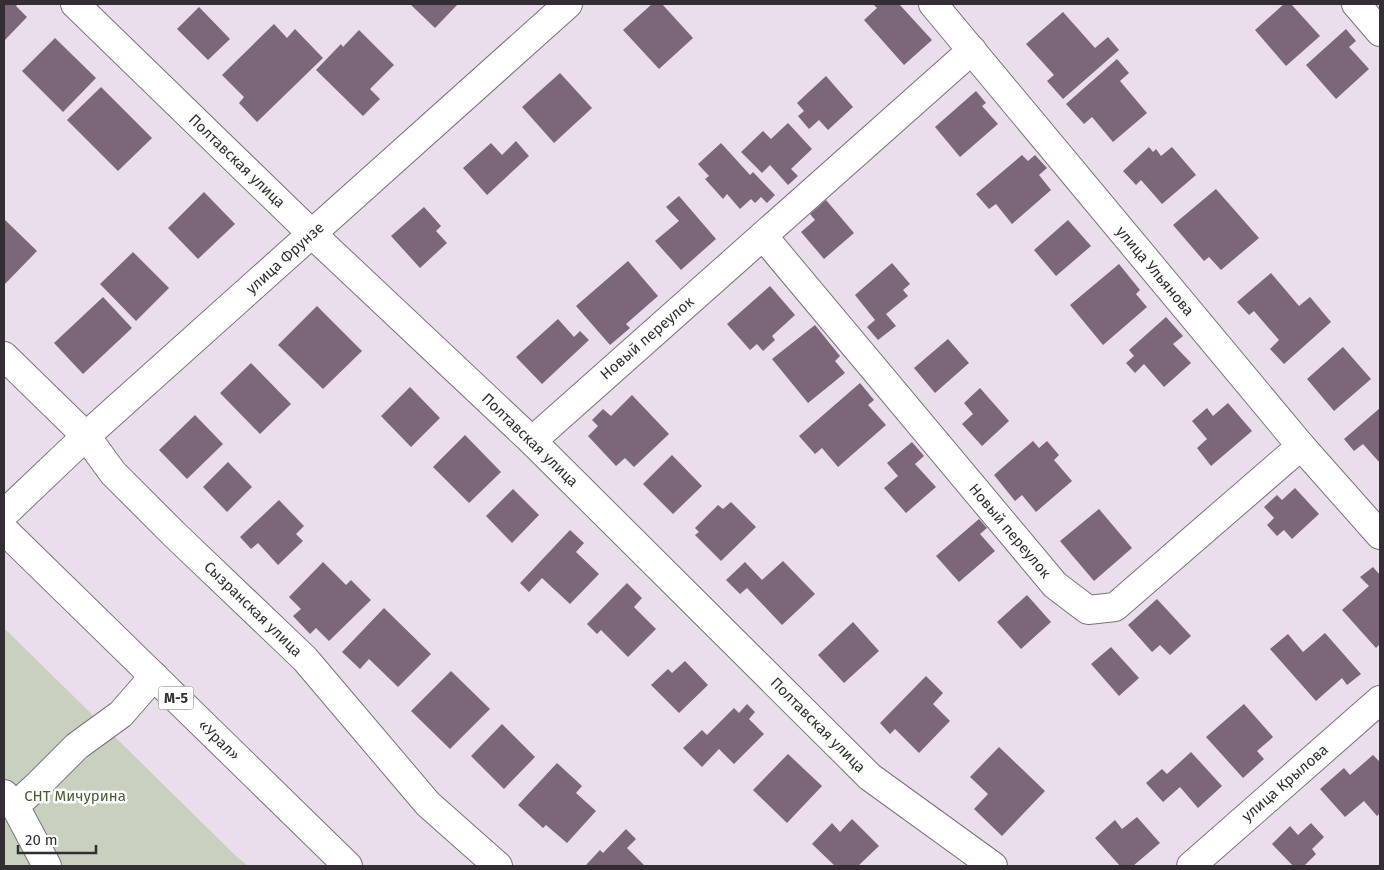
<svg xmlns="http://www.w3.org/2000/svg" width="1384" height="870" viewBox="0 0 1384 870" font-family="'Fira Sans',sans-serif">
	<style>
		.green { fill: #c8d1be }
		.building { fill: #7b667a }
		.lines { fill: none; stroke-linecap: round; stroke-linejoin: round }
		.minor-casing { stroke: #7c717d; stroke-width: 30 }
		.highway-casing { stroke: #7c717d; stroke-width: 30 }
		.minor { stroke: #fff; stroke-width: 28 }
		.highway { stroke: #fff; stroke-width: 28 }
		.labels { text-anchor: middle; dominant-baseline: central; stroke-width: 5; stroke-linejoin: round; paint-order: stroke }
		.shield { fill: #fff; stroke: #706d70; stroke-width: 1 }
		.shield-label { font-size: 14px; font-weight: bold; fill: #322e33 }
		.street-label { font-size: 15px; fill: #322e33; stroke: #fff }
		.park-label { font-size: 15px; fill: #4a5d30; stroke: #fff }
	</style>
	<rect width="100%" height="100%" fill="#eadeec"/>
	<path class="green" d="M4 628 236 856 248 866H4Z"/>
	<g class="building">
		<path d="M4 4H18L16 6 27 17 4 41Z"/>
		<path d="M410 4H458L435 28Z"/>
		<path d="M652 4H662L693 38 659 69 623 30Z"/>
		<path d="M873 4H899L932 40 904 65 864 20 877 8Z"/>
		<path d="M1284 4H1291L1320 36 1286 66 1255 30Z"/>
		<path d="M199 7 230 39 208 60 177 29Z"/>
		<path d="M1063 12 1095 48 1108 37 1119 50 1063 99 1047 81 1054 75 1026 44Z"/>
		<path d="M274 24 287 38 295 29 323 58 257 122 239 103 244 97 222 75Z"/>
		<path d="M1346 29 1356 41 1349 47 1369 69 1336 99 1306 65Z"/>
		<path d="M359 30 394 65 370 89 380 99 363 116 316 70 341 44 343 47Z"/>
		<path d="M55 38 96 78 63 112 22 71Z"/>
		<path d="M1117 59 1129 73 1120 81 1147 113 1113 142 1092 117 1084 124 1066 104Z"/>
		<path d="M560 73 592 108 554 143 522 107Z"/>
		<path d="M826 76 853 107 828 130 819 120 809 129 798 116 804 111 797 103Z"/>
		<path d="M101 87 152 138 118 171 67 120Z"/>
		<path d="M976 91 986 103 982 106 998 124 960 157 935 127Z"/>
		<path d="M788 123 812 149 791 169 798 176 788 185 770 165 762 173 741 152 763 131 771 139Z"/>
		<path d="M516 141 529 156 487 195 463 168 491 143 502 155Z"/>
		<path d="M721 143 750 175 753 172 775 195 767 203 761 197 755 203 751 199 740 209 727 194 723 199 705 179 709 176 698 164Z"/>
		<path d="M1149 147 1153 152 1156 149 1161 156 1172 147 1196 175 1162 204 1141 180 1136 185 1123 171Z"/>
		<path d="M1022 155 1028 161 1035 155 1047 168 1039 175 1051 190 1012 224 996 204 989 209 976 194Z"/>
		<path d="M1216 189 1259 238 1221 270 1209 257 1204 261 1173 225Z"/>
		<path d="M204 192 235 224 198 259 168 228Z"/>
		<path d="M679 196 716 239 681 270 655 241 679 221 666 207Z"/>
		<path d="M826 200 854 233 824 259 801 232 815 220 810 214Z"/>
		<path d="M424 207 441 226 436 231 447 243 420 268 391 236Z"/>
		<path d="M4 219 37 251 4 285Z"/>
		<path d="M1068 220 1091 246 1056 276 1034 250Z"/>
		<path d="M133 252 169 288 136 321 100 284Z"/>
		<path d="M628 261 658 296 626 324 630 328 610 345 576 306Z"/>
		<path d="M892 263 910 284 903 290 908 296 886 314 896 326 878 340 867 327 875 320 855 295Z"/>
		<path d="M1119 264 1140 290 1136 294 1147 307 1103 345 1070 305Z"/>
		<path d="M1271 273 1299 306 1310 297 1331 322 1284 364 1270 349 1279 340 1254 311 1249 315 1237 302Z"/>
		<path d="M770 286 795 315 772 336 775 340 763 351 757 344 750 350 727 324Z"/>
		<path d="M103 297 132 328 83 374 54 343Z"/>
		<path d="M317 306 362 351 323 389 278 345Z"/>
		<path d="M1166 317 1183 336 1173 344 1191 363 1164 387 1144 364 1135 373 1126 363 1134 356 1129 350Z"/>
		<path d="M558 319 574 337 580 331 589 340 542 384 516 357Z"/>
		<path d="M815 325 840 356 835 361 845 373 808 403 772 359Z"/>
		<path d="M948 339 969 363 935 393 914 368Z"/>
		<path d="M1343 347 1371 379 1334 411 1307 379Z"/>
		<path d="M251 363 291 404 260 434 220 393Z"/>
		<path d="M860 383 874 400 868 405 886 425 838 467 822 448 815 454 799 436Z"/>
		<path d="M410 387 440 418 411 447 381 416Z"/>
		<path d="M980 388 1009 421 982 446 962 424 973 414 964 403Z"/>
		<path d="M632 395 669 434 634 467 625 458 616 466 588 436 598 426 592 420 603 409 611 416Z"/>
		<path d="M1228 403 1252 431 1211 466 1197 448 1207 439 1192 421 1207 408 1213 416Z"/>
		<path d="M1380 408V463L1363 444 1354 451 1344 439Z"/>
		<path d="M195 415 223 444 187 479 159 450Z"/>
		<path d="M465 435 501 472 469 503 433 467Z"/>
		<path d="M1033 441 1039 448 1047 441 1059 455 1054 460 1072 481 1036 512 1022 495 1015 501 994 475Z"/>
		<path d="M912 442 924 456 915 464 936 487 906 513 884 488 898 476 887 463Z"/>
		<path d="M672 455 702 486 673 514 643 484Z"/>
		<path d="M228 462 252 487 227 512 203 487Z"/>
		<path d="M1295 488 1319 514 1292 539 1284 530 1277 536 1267 525 1274 518 1264 507 1277 495 1282 500Z"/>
		<path d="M513 489 539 515 512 543 486 516Z"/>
		<path d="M279 500 304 526 296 534 303 541 278 565 258 543 251 549 240 537Z"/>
		<path d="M731 502 756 527 721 561 695 535 699 532 695 528 718 505 723 509Z"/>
		<path d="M1099 509 1132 548 1094 581 1060 541Z"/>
		<path d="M979 519 987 528 980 534 995 551 959 582 936 556Z"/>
		<path d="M570 530 584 543 576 552 599 574 570 604 542 578 529 592 520 583Z"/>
		<path d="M783 561 815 594 782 625 747 588 740 594 726 580 745 562 762 580Z"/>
		<path d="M323 562 346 585 351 580 371 600 329 641 316 628 310 634 293 616 301 609 289 597Z"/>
		<path d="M1373 567 1380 575V644L1376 648 1342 610 1369 586 1360 577Z"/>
		<path d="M627 583 642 598 634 607 656 629 628 657 601 630 597 634 587 624Z"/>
		<path d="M1027 595 1051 622 1021 649 997 622Z"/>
		<path d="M1157 599 1191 636 1170 655 1160 645 1152 652 1128 625Z"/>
		<path d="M384 608 431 654 398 687 369 659 360 669 342 652Z"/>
		<path d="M853 622 879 651 844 683 818 655Z"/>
		<path d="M1325 633 1361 674 1347 685 1342 678 1316 701 1270 649 1288 634 1303 652Z"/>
		<path d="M1111 647 1139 678 1119 696 1091 664Z"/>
		<path d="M685 661 708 685 679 713 651 685 668 669 672 673Z"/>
		<path d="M451 671 490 709 450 749 411 711Z"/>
		<path d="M926 676 943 693 933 704 950 721 919 753 895 729 890 734 880 723Z"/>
		<path d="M747 704 755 712 749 719 764 734 734 764 719 749 702 767 683 748 702 730 707 735 734 708 739 713Z"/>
		<path d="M1244 704 1273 737 1257 751 1264 759 1243 778 1206 737Z"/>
		<path d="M502 724 535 757 504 789 471 756Z"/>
		<path d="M999 747 1045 791 1002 836 974 809 988 794 970 777Z"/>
		<path d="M1191 752 1222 786 1198 808 1180 787 1163 802 1146 783 1162 769 1167 774Z"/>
		<path d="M788 754 822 786 787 823 753 790Z"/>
		<path d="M1373 755 1380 762V813L1377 816 1364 801 1345 817 1320 789 1344 768 1350 775Z"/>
		<path d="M557 763 582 786 576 793 596 811 567 843 546 825 543 828 518 805Z"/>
		<path d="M1137 817 1160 843 1133 866H1120L1095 838 1115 820 1122 829Z"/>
		<path d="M852 819 879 846 858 866H835L812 844 832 823 840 832Z"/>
		<path d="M1311 823 1324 837 1312 849 1316 854 1304 866H1293L1272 844 1290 826 1298 835Z"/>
		<path d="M626 829 636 839 627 848 645 866H587L586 865 600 850 603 853Z"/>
	</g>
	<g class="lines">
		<g class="minor-casing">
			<g id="minor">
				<path d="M75 4 312 234 532 441 870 777 993 866"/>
				<path d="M933 4 1301 446 1380 535"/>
				<path d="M1356 4 1380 32"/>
				<path d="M763 236 1055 585 1088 610 1115 607 1301 446"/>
				<path d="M4 356 86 436 113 473 175 535 305 659 428 804 498 866"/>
				<path d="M532 441 972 50"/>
				<path d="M4 514 86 436 568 4"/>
				<path d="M4 794 15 806 39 784 77 746 121 714 154 676"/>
				<path d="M15 806 47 866"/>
				<path d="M1191 866 1380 700"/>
			</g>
		</g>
		<g class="highway-casing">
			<path id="highway" d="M4 530 348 866"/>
		</g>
		<use href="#minor" class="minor"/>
		<use href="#highway" class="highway"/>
	</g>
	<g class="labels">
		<rect class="shield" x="158.5" y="686.5" width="35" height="23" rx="4"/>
		<g class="shield-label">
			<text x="176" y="698">М-5</text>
		</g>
		<g class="street-label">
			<text transform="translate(237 161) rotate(44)">Полтавская улица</text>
			<text transform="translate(285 258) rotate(-42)">улица Фрунзе</text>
			<text transform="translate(1155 271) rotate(50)">улица Ульянова</text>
			<text transform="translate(647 338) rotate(-41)">Новый переулок</text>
			<text transform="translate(530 440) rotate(44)">Полтавская улица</text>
			<text transform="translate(1010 531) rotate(50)">Новый переулок</text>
			<text transform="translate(253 609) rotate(44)">Сызранская улица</text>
			<text transform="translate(818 725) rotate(45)">Полтавская улица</text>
			<text transform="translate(219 740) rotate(44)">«Урал»</text>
			<text transform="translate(1285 783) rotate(-41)">улица Крылова</text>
		</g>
		<g class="park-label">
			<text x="75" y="796">СНТ Мичурина</text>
		</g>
	</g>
	<rect width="1384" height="870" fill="none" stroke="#322e33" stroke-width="10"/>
	<path d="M18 845v8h78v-8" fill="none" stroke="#322e33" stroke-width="2.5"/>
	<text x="25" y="845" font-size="15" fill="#322e33" stroke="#ffffff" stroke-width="4" paint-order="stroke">20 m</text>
</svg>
